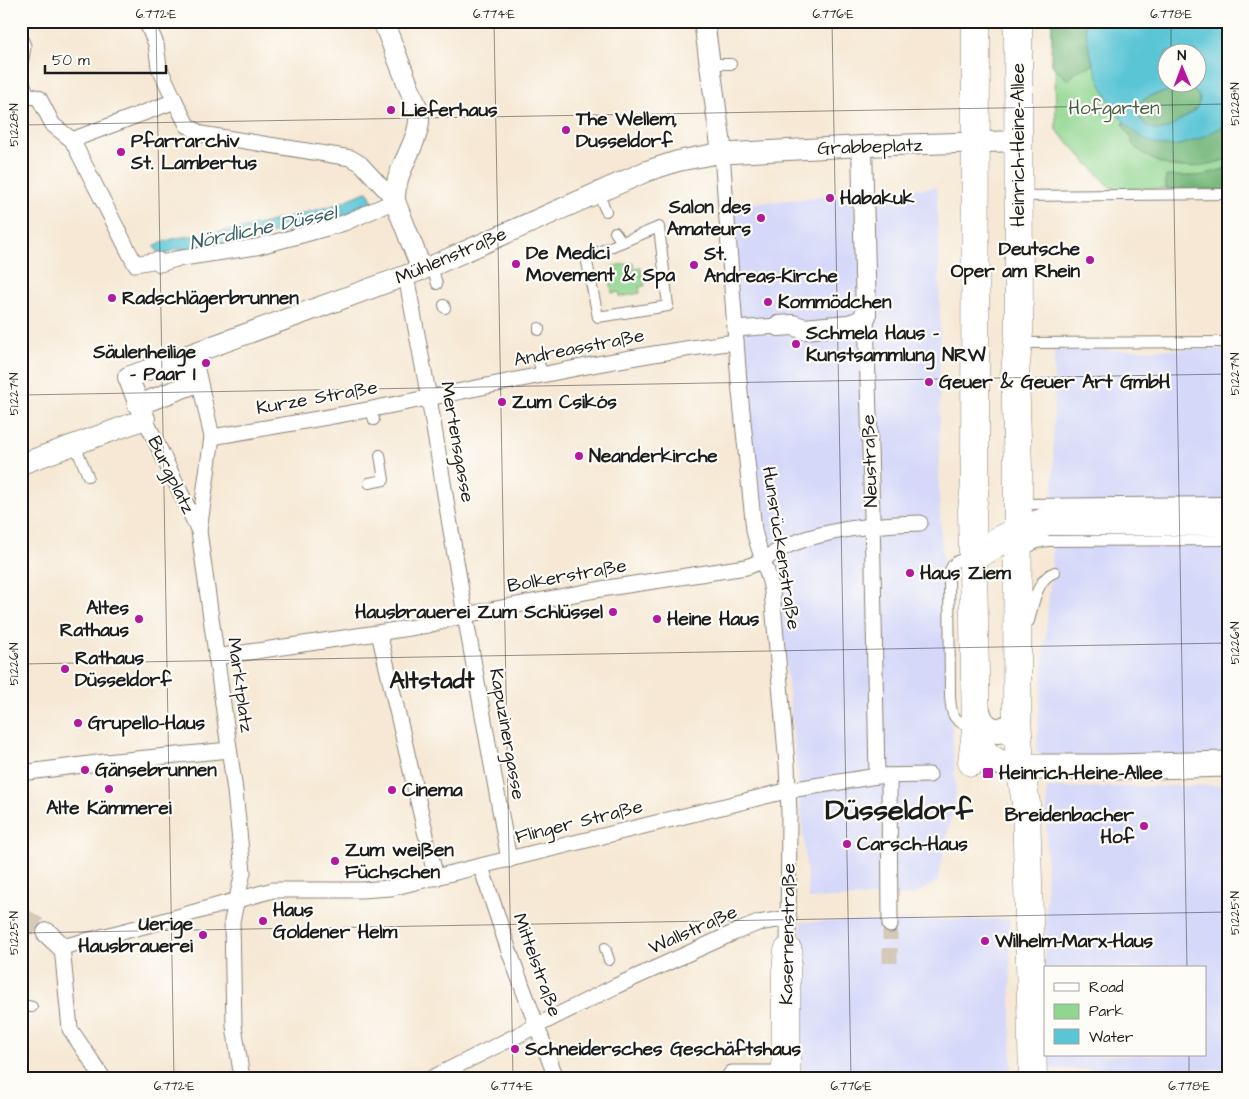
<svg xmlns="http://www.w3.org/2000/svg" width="1249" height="1099" viewBox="0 0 1249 1099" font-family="'Architects Daughter',sans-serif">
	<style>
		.built { fill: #d5d8f9; fill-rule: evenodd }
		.green { fill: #90d690; stroke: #567956; fill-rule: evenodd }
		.forest { fill: #74b77a; stroke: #486a4b }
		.water { fill: #5ac5d5; stroke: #3b7078; fill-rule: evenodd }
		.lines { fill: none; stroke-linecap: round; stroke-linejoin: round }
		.pedestrian-tunnel { stroke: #d5c9b8; stroke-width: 15; stroke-dasharray: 15 8; stroke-linecap: butt }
		.minor-tunnel { stroke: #d5c9b8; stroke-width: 20; stroke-dasharray: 20 10; stroke-linecap: butt }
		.service-casing { stroke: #898278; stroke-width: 12 }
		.pedestrian-casing { stroke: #898278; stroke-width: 17 }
		.minor-casing { stroke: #898278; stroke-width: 22 }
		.tertiary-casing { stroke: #898278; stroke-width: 27 }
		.secondary-casing { stroke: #898278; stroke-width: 29 }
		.service { stroke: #fff; stroke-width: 10 }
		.pedestrian { stroke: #fff; stroke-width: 15 }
		.minor { stroke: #fff; stroke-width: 20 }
		.tertiary { stroke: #fff; stroke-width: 25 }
		.secondary { stroke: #fff; stroke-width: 28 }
		.ticks { fill: none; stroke: #1c1c1c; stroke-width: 1; stroke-opacity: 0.45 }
		.poi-dot { fill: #b5179e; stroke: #fdfcf7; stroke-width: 2 }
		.labels { text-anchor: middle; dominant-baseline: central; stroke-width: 4.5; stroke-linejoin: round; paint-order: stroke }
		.park-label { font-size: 19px; fill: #455d45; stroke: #fdfcf7 }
		.poi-label { font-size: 19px; font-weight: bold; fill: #1c1c1c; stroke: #fdfcf7; text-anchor: start }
		.street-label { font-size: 19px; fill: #1c1c1c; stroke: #fdfcf7 }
		.water-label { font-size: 20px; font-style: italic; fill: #356066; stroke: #fdfcf7 }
		.district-label { font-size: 24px; font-weight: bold; fill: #1c1c1c; stroke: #fdfcf7 }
		.town-label { font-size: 29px; font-weight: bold; fill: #1c1c1c; stroke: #fdfcf7 }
		.neatline { fill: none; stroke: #1c1c1c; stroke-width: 2 }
		.ticks-label { font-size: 12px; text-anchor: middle; fill: #1c1c1c }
	</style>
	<rect width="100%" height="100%" fill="#fdfcf7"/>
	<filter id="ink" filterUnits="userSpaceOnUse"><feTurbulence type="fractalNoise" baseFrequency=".02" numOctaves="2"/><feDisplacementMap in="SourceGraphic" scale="10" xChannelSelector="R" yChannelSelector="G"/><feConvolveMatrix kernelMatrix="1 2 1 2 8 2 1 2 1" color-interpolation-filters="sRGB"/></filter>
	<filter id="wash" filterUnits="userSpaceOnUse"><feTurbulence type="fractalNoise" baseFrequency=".0096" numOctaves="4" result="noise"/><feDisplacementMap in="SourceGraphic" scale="20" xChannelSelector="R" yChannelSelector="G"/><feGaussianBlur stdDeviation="1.12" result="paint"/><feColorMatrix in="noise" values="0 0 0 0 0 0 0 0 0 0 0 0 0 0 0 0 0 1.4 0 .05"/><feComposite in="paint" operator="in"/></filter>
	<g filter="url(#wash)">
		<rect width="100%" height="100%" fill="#f6e8d4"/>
		<g class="built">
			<path d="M937 187 940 307 939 495 956 793 938 881 914 895 809 899 798 778 777 581 731 326 730 205Z"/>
			<path d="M1228 349V757L1058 764 1036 751 1053 547 1054 350Z"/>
			<path d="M1228 785V1069H1054L1046 1065 1042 1054 1046 917 1047 788ZM1045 968H1205V1055H1045Z"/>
			<path d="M1010 919 1012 1078H801V922Z"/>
		</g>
		<g class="green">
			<path d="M1052 21H1228V190L1111 188 1056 130 1055 69 1051 62ZM1166 52H1196V82H1166Z"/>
			<path d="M633 263 634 268 640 267 645 286 639 287 640 293 620 297 619 292 612 293 609 273 614 271 613 266Z"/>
		</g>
		<g class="forest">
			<path d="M1052 21H1084L1093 65 1079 70 1068 80 1055 69 1051 62Z"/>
			<path d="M1179 89H1190L1198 94C1201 103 1197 109 1190 114 1182 120 1170 131 1159 131 1146 130 1129 112 1142 101 1151 93 1168 91 1179 89Z"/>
			<path d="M1124 121C1161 161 1186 144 1228 124V159C1188 171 1163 173 1132 144V139L1123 125Z"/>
			<path d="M1228 168V190L1166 189V176H1199Z"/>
		</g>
		<g class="water">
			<path d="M1084 21H1228V124C1210 133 1191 145 1171 146 1131 147 1105 99 1094 66 1089 52 1087 36 1084 21ZM1166 52H1196V82H1166ZM1177 89H1190L1197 93 1200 99C1198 110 1191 114 1182 119 1176 123 1169 129 1162 130 1147 133 1128 111 1143 100 1152 94 1166 92 1177 89Z"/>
			<path d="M368 191 373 203 340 217 241 241 174 250 162 256 154 247 163 242 176 238 241 229 335 205Z"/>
		</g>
	</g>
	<g filter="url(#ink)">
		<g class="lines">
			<g class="pedestrian-tunnel">
				<path d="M426 835 432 861"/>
				<path d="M890 925V965"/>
			</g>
			<path class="minor-tunnel" d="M21 917 47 933"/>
			<g class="service-casing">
				<g id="service">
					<path d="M709 64H731"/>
					<path d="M598 193 606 211"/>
					<path d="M1019 196 1228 194"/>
					<path d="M659 227 668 306 598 317 586 257Z"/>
					<path d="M615 232 622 242"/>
					<path d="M432 266 437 284"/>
					<path d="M444 305 445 308"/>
					<path d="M539 330V328"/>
					<path d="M1019 343 1228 342"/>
					<path d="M539 363 542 375"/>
					<path d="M371 410 374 420"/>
					<path d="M75 445 88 476"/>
					<path d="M369 483 384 480 380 455"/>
					<path d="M1019 504 1228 502"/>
					<path d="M1021 551 1037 543 1047 541 1228 540"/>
					<path d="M972 558C959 559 953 560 949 573L950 695C951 719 954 719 974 730"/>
					<path d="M1026 623 1029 621C1033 605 1037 578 1055 572"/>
					<path d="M605 948 609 960"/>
					<path d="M27 1006 32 1007"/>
				</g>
			</g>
			<g class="pedestrian-casing">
				<g id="pedestrian">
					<path d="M21 41 23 46 21 59"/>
					<path d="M21 81 27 95 39 98 53 125 72 140 135 264 158 260"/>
					<path d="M72 140 175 101 159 67 156 44 146 21"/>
					<path d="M722 153 739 382 754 530C758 551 769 570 772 592L787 765 789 814 788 951"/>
					<path d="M160 264 176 259 256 247 302 235 344 223 395 201 361 164 351 158 201 134 187 125 175 101"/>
					<path d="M406 276 429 398 465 615 509 860"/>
					<path d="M866 316 872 515 877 776"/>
					<path d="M735 329 778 326"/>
					<path d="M193 352 212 437 199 531 235 791 243 872 232 921 234 1026 242 1078"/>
					<path d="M145 419 199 531"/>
					<path d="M212 437C265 428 319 419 372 409 493 386 614 357 736 342"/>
					<path d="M379 633 426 835"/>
					<path d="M216 657 377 633 428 625 465 615 601 589 746 567C764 562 777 549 794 543 834 528 878 524 920 523"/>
					<path d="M21 773 105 762 229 750"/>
					<path d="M889 776 890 925"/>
					<path d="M432 861 436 878"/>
					<path d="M481 867 508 948 556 1078"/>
					<path d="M103 1078 70 1029 62 947 156 923 273 890H361L391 888 790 790 877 776 929 775"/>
					<path d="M432 1078 616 986 731 934 758 923 789 918"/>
					<path d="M728 1078 732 1073H786"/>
				</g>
			</g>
			<g class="minor-casing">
				<g id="minor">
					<path d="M383 21 419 113C422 142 393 169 395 201L422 270"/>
					<path d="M704 21 722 153"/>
					<path d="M778 326 793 325 804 329 848 325 858 322 866 316 862 146"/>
					<path d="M138 405 190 385 180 358"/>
					<path d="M21 464 145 419 128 377 432 266 647 171 678 161 714 154 862 146 1018 141"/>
					<path d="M47 933 62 947"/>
				</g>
			</g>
			<g class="tertiary-casing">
				<g id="tertiary">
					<path d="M976 704C977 711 980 722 986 726 996 735 1012 729 1017 718"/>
					<path d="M976 731C979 753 995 763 1015 767H1113L1228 764"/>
				</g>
			</g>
			<g class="secondary-casing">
				<g id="secondary">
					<path d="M1018 21 1019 332 1015 373 1018 470 1017 718 1020 767 1026 803 1033 1078"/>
					<path d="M973 558 1003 538 1047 521H1228"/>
					<path d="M972 762 976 731 972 510 975 485 976 21"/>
					<path d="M786 1078V971L788 951"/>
				</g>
			</g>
			<use href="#service" class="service"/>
			<use href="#pedestrian" class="pedestrian"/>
			<use href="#minor" class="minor"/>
			<use href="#tertiary" class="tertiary"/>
			<use href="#secondary" class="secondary"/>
		</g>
	</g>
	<path class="ticks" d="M156 21 174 1078M494 21 513 1078M832 21 851 1078M1171 21V52M1172 82 1187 968M21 125 1228 104M21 395 1228 374M21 664 1228 643M21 933 1228 912M1189 1055V1078"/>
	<g class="poi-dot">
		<circle cx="391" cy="110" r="5"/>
		<circle cx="566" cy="130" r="5"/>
		<circle cx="121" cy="152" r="5"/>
		<circle cx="830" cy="198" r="5"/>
		<circle cx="761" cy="218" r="5"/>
		<circle cx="1090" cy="260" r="5"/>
		<circle cx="516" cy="264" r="5"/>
		<circle cx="694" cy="265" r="5"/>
		<circle cx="112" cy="298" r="5"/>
		<circle cx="768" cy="302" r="5"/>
		<circle cx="796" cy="344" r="5"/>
		<circle cx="206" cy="363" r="5"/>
		<circle cx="929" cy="382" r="5"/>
		<circle cx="502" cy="402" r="5"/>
		<circle cx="579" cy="456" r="5"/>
		<circle cx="910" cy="573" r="5"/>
		<circle cx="613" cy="612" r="5"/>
		<circle cx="139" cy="619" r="5"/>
		<circle cx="657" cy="619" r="5"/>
		<circle cx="65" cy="669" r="5"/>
		<circle cx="78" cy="723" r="5"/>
		<circle cx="85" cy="770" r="5"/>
		<rect x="982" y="767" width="12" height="12" rx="2.5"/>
		<circle cx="109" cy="789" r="5"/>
		<circle cx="392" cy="790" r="5"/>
		<circle cx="1144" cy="826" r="5"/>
		<circle cx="847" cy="844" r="5"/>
		<circle cx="335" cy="861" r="5"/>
		<circle cx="263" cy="921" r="5"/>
		<circle cx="203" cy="935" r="5"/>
		<circle cx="985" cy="941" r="5"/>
		<circle cx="515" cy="1049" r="5"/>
	</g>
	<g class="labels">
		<g class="park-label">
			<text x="1114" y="108">Hofgarten</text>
		</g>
		<g class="poi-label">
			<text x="401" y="110">Lieferhaus</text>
			<text x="576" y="119">The Wellem,<tspan x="576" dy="22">Dusseldorf</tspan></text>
			<text x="131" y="141">Pfarrarchiv<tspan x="131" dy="22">St. Lambertus</tspan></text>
			<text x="840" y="198">Habakuk</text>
			<text x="751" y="207" text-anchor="end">Salon des<tspan x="751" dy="22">Amateurs</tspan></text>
			<text x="1080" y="249" text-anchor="end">Deutsche<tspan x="1080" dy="22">Oper am Rhein</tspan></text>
			<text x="526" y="253">De Medici<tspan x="526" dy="22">Movement &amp; Spa</tspan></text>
			<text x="704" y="254">St.<tspan x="704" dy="22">Andreas-Kirche</tspan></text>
			<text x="122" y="298">Radschlägerbrunnen</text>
			<text x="778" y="302">Kommödchen</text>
			<text x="806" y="333">Schmela Haus -<tspan x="806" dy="22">Kunstsammlung NRW</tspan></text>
			<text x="196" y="352" text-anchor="end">Säulenheilige<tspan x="196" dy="22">- Paar I</tspan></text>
			<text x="939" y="382">Geuer &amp; Geuer Art GmbH</text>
			<text x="512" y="402">Zum Csikós</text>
			<text x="589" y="456">Neanderkirche</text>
			<text x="920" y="573">Haus Ziem</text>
			<text x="129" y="608" text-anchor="end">Altes<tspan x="129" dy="22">Rathaus</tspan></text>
			<text x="603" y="612" text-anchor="end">Hausbrauerei Zum Schlüssel</text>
			<text x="667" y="619">Heine Haus</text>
			<text x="75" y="658">Rathaus<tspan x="75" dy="22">Düsseldorf</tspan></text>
			<text x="88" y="723">Grupello-Haus</text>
			<text x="95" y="770">Gänsebrunnen</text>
			<text x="999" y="773">Heinrich-Heine-Allee</text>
			<text x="402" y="790">Cinema</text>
			<text x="109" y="808" text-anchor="middle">Alte Kämmerei</text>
			<text x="1134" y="815" text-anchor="end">Breidenbacher<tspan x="1134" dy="22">Hof</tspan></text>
			<text x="857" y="844">Carsch-Haus</text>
			<text x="345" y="850">Zum weißen<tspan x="345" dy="22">Füchschen</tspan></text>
			<text x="273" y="910">Haus<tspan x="273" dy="22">Goldener Helm</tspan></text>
			<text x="193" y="924" text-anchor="end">Uerige<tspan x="193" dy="22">Hausbrauerei</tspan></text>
			<text x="995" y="941">Wilhelm-Marx-Haus</text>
			<text x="525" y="1049">Schneidersches Geschäftshaus</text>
		</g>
		<g class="street-label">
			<text transform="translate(1018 145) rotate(-90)">Heinrich-Heine-Allee</text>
			<text transform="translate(870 147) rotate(-2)">Grabbeplatz</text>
			<text transform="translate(451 256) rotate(-23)">Mühlenstraße</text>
			<text transform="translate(579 348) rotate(-11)">Andreasstraße</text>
			<text transform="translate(317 398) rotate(-10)">Kurze Straße</text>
			<text transform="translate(457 442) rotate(80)">Mertensgasse</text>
			<text transform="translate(870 461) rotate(-92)">Neustraße</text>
			<text transform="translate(171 475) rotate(64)">Burgplatz</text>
			<text transform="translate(781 548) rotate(81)">Hunsrückenstraße</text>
			<text transform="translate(567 576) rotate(-10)">Bolkerstraße</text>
			<text transform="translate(240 685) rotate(82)">Marktplatz</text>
			<text transform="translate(507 734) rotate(80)">Kapuzinergasse</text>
			<text transform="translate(579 822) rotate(-14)">Flinger Straße</text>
			<text transform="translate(693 930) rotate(-24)">Wallstraße</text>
			<text transform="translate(788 934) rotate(-89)">Kasernenstraße</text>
			<text transform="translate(537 965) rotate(70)">Mittelstraße</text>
		</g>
		<g class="water-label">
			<text transform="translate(263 228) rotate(-12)">Nördliche Düssel</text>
		</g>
		<g class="district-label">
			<text x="432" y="681">Altstadt</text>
		</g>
		<g class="town-label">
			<text x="899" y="810">Düsseldorf</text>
		</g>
	</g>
	<rect width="1249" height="1099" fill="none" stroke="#fdfcf7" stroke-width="55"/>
	<rect x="1044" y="966" width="162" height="90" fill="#fdfcf7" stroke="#a3a29f"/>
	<rect x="1054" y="983" width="25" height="8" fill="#ffffff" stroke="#a3a29f"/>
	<text x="1089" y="992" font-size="15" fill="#1c1c1c">Road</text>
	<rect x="1054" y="1004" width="25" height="15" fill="#90d690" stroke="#a3a29f"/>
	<text x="1089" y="1016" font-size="15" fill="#1c1c1c">Park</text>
	<rect x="1054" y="1029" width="25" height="15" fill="#5ac5d5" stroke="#a3a29f"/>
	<text x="1089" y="1042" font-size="15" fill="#1c1c1c">Water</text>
	<g transform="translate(1182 68) rotate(359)"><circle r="24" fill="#fdfcf7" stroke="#a3a29f"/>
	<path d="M0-4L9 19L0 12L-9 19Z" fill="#b5179e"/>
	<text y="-8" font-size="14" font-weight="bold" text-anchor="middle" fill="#1c1c1c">N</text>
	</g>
	<path d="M45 65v8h121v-8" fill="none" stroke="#1c1c1c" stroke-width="2.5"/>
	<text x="52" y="65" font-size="15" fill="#1c1c1c" stroke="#fdfcf7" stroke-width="4" paint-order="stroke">50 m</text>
	<rect x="28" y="28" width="1194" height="1044" class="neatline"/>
	<g class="ticks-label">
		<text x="156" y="18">6.772°E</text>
		<text x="494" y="18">6.774°E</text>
		<text x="833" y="18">6.776°E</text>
		<text x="1171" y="18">6.778°E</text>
		<text transform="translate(1235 104) rotate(-90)" y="4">51.228°N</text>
		<text transform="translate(14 125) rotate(-90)" y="4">51.228°N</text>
		<text transform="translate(1235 374) rotate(-90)" y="4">51.227°N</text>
		<text transform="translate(14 394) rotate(-90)" y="4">51.227°N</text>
		<text transform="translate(1235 643) rotate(-90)" y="4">51.226°N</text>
		<text transform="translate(14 664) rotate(-90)" y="4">51.226°N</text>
		<text transform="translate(1235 913) rotate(-90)" y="4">51.225°N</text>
		<text transform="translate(14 933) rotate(-90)" y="4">51.225°N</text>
		<text x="174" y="1090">6.772°E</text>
		<text x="512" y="1090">6.774°E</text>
		<text x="851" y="1090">6.776°E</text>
		<text x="1189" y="1090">6.778°E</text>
	</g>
</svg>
